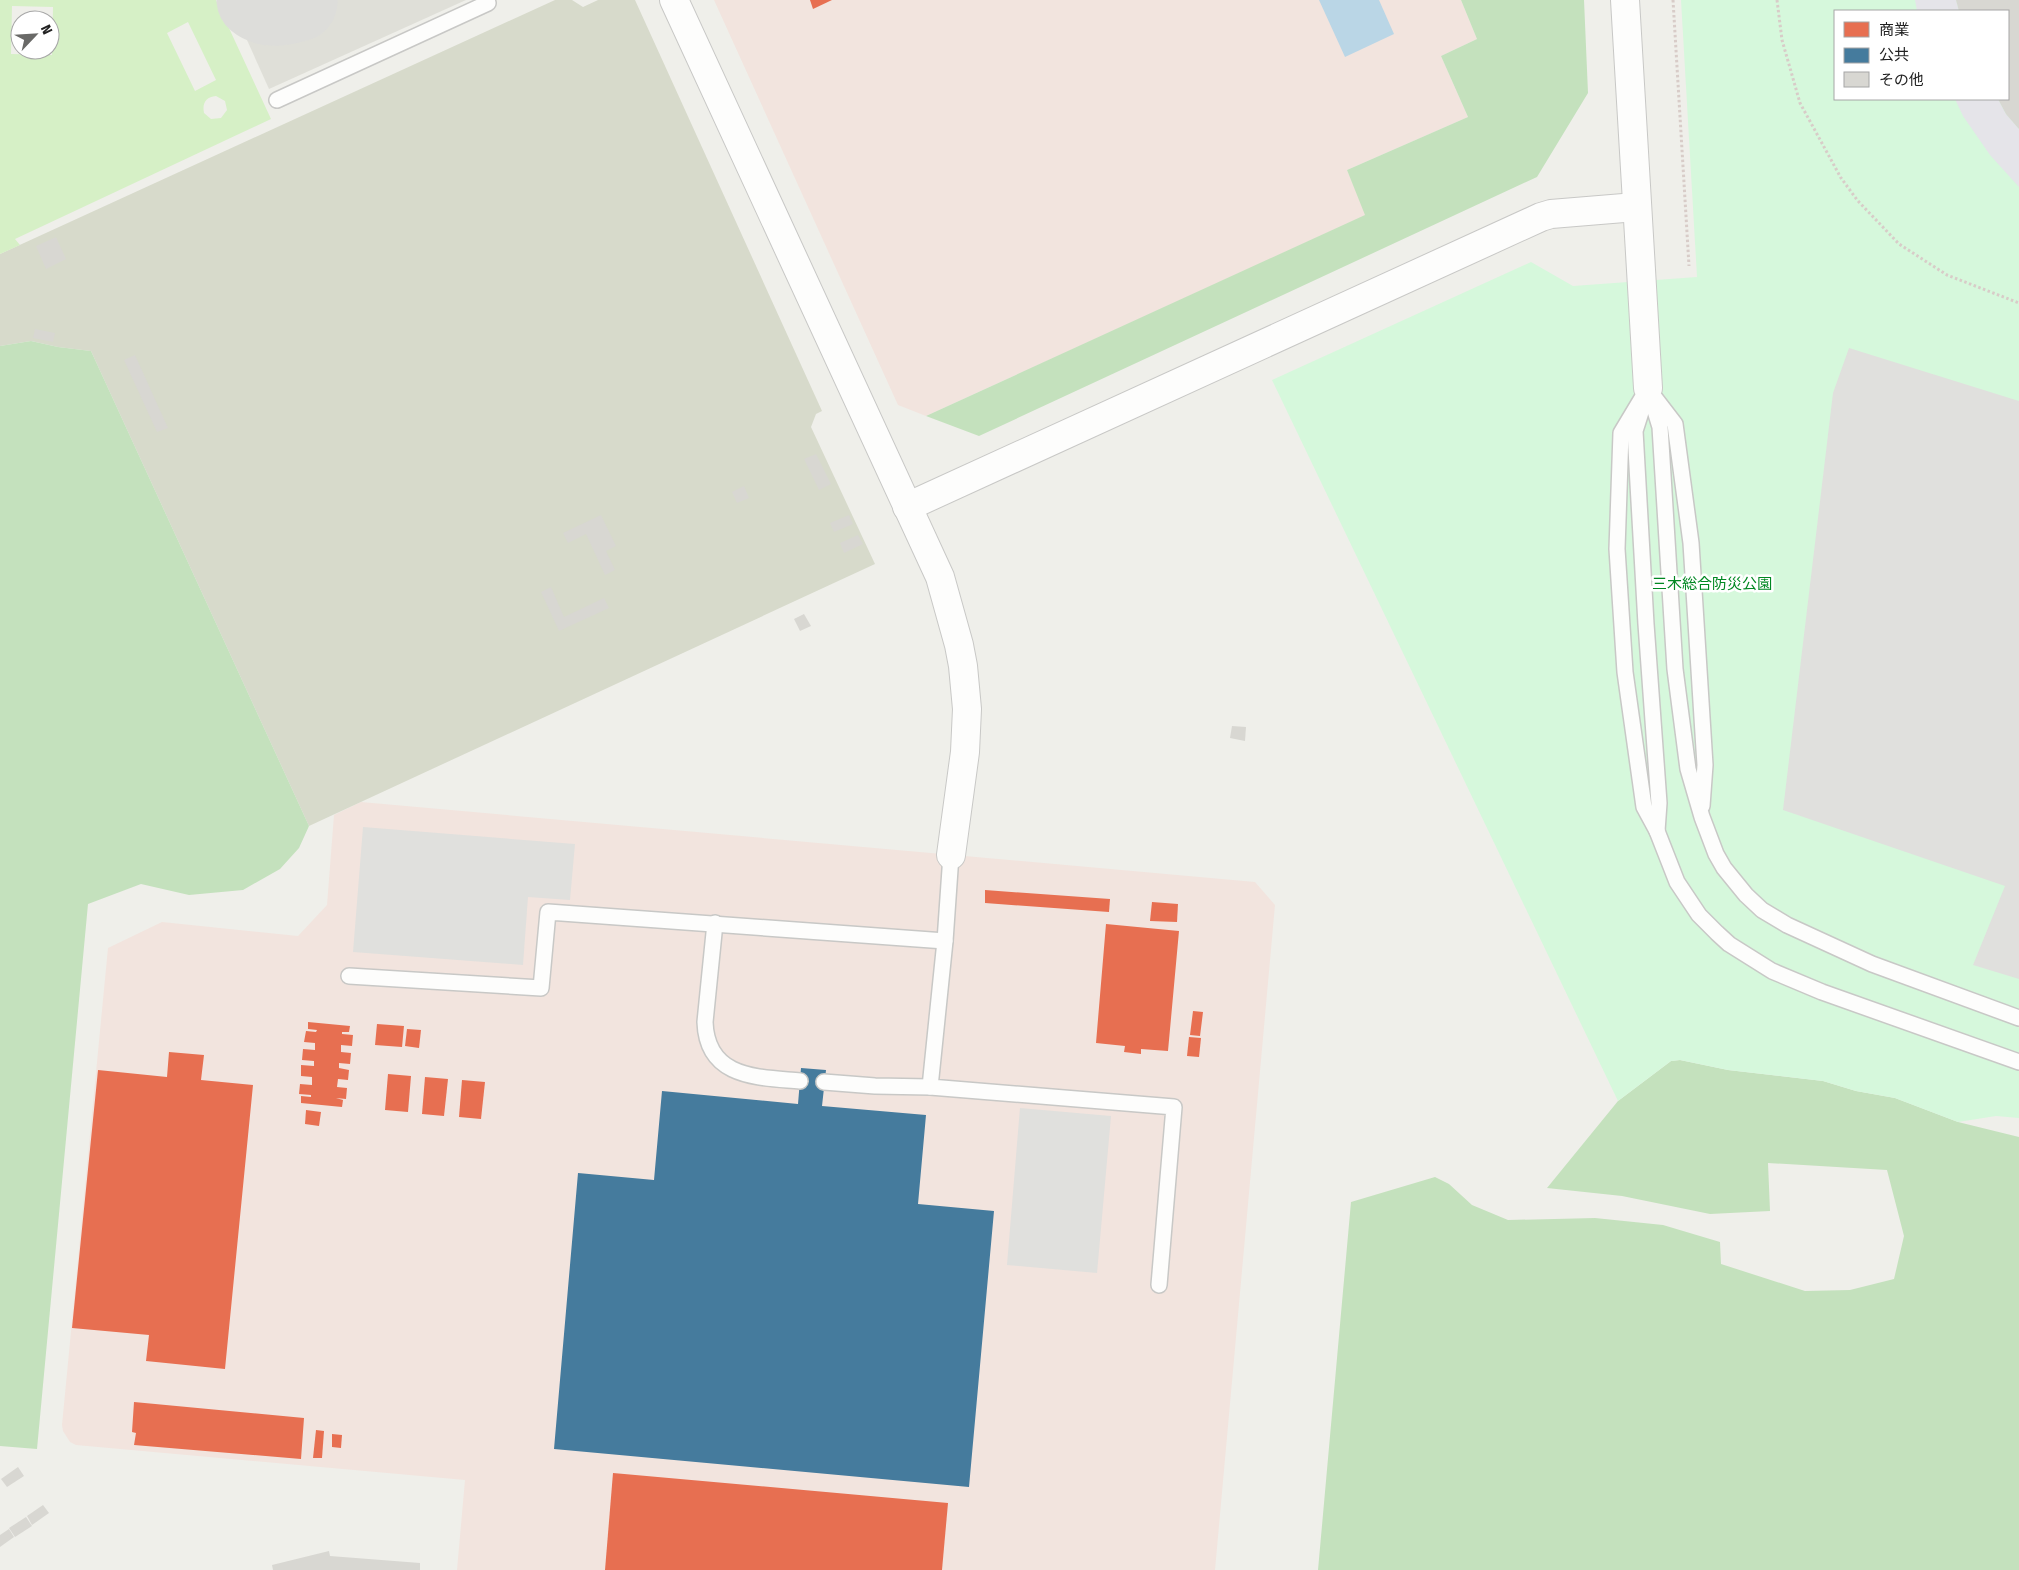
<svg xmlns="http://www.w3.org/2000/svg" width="2019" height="1570" viewBox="0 0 2019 1570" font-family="'Fira Sans Condensed','Noto Sans JP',sans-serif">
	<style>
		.commercial { fill: #f2e4de }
		.airport { fill: #dfdfd8 }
		.construction { fill: #d7dacb }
		.grass { fill: #d6f0c6; fill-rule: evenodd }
		.forest { fill: #c4e1bd }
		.park { fill: #d6f8dc; fill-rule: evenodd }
		.parking { fill: #e0e0dd }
		.plaza { fill: #e5e4e9 }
		.water { fill: #bad6e6 }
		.shops { fill: #e76f51 }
		.public { fill: #457b9d }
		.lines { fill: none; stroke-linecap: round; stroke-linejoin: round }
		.taxiway { stroke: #ddddda; stroke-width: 79 }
		.building { fill: #d8d7d2 }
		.service-casing { stroke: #c8c8c6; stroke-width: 18 }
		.tertiary-casing { stroke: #c8c8c6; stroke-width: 30 }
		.path { stroke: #d8ccc8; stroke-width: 3; stroke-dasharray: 2.5 2.5; stroke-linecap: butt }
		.service { stroke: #fdfdfc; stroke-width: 15 }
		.tertiary { stroke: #fdfdfc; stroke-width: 28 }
		.labels { text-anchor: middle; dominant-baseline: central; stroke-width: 5; stroke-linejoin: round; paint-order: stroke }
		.park-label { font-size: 15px; fill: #018822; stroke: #fff }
	</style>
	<rect width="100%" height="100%" fill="#efefea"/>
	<g class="commercial">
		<path d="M714 0H1461L1477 39 1441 56 1468 117 1347 170 1366 215 926 416 898 405Z"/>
		<path d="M361 802 1255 882 1275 905 1215 1570H457L465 1480 76 1445 70 1442 63 1431 62 1425 108 948 162 922 298 936 327 905 334 815Z"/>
	</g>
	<path class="airport" d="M229 0H466L269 89Z"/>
	<path class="construction" d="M555 0H572L583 7 598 0H635L822 411 816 414 811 427 875 564 309 826 91 351 58 347 31 341 0 346V254Z"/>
	<path class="grass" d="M0 0H216L271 119 15 239 20 245 0 254ZM12 6 53 7 52 55 11 54ZM188 22 216 80 195 91 167 33ZM216 96 225 101 227 110 221 118 211 119 204 113C202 103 206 97 216 96Z"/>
	<g class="forest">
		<path d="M1461 0H1584L1588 93 1537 177 979 436 926 416 1365 215 1347 170 1468 117 1441 56 1477 39Z"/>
		<path d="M31 341 58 347 91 351 309 826 299 848 280 869 243 890 189 895 141 884 88 904 37 1449 0 1446V346Z"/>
		<path d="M1680 1060 1728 1070 1823 1081 1856 1091 1895 1098 1958 1122 2019 1137V1570H1318L1351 1202 1435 1177 1449 1184 1472 1205 1508 1220 1595 1218 1663 1225 1720 1242 1721 1264 1805 1291 1850 1290 1894 1279 1904 1236 1887 1170 1768 1163 1770 1211 1710 1214 1622 1196 1547 1188 1618 1101 1671 1061Z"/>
	</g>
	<path class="park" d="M1681 0H2019V1118L1996 1116 1958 1122 1895 1098 1856 1091 1823 1081 1728 1070 1680 1060 1671 1061 1618 1101 1272 380 1531 262 1573 286 1697 277ZM1835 11H2008V99H1835Z"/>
	<g class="parking">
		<path d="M1849 348 2019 401V979L1973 965 2005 886 1783 810 1833 393Z"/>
		<path d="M363 827 575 844 570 900 528 897 523 965 353 952Z"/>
		<path d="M1020 1108 1111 1116 1097 1273 1007 1265Z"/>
	</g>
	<g class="plaza">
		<path d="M1915 0H1956L1959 11H1917Z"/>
		<path d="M1955 99H1998L2006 114 2019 129V187L1990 155 1963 116Z"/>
	</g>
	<path class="water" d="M1319 0H1379L1394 34 1345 57Z"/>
	<g class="shops">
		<path d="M810 0H832L813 9Z"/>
		<path d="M985 890 1110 899 1109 912 985 903Z"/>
		<path d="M1152 902 1178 904 1177 922 1150 921Z"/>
		<path d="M1106 924 1179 931 1168 1051 1141 1049V1054L1124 1052 1125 1046 1096 1043Z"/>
		<path d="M1193 1011 1203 1012 1200 1036 1190 1035Z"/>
		<path d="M308 1022 350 1026 349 1032H342V1034L353 1035 352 1046 341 1045V1052L351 1053 350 1064 339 1063V1068L349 1070 348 1080 338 1079 337 1087 347 1088 346 1099 336 1098 343 1100 342 1107 301 1103V1096L311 1097V1095L299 1094 300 1084 312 1085V1077L301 1076V1065L314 1066V1061L302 1060 303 1049 315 1050V1043L304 1042 306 1031 316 1032 317 1030 308 1029Z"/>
		<path d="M377 1024 404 1026 402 1047 375 1045Z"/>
		<path d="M407 1029 421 1030 419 1048 405 1046Z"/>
		<path d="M1189 1037 1201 1038 1199 1057 1187 1056Z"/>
		<path d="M169 1052 204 1055 201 1080 253 1085 225 1369 146 1361 149 1335 72 1328 98 1070 167 1077Z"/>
		<path d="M388 1074 411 1076 408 1112 385 1110Z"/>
		<path d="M425 1077 448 1079 444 1116 422 1114Z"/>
		<path d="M462 1080 485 1082 481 1119 459 1117Z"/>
		<path d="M306 1110 321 1112 319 1126 305 1124Z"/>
		<path d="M134 1402 304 1418 301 1459 134 1445 136 1433 132 1432Z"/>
		<path d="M316 1430 324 1431 322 1458H313Z"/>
		<path d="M332 1434 342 1435 341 1448 332 1447Z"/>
		<path d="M613 1473 948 1503 942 1570H605Z"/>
	</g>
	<path class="public" d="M801 1068 826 1070 822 1106 926 1115 918 1204 994 1211 969 1487 554 1449 578 1173 654 1180 662 1091 798 1104Z"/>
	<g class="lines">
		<path class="taxiway" d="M256 0C268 10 284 6 298 2"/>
	</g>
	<g class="building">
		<path d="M1956 0H2019V129L2006 114 1998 99H2008V11H1959Z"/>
		<path d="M56 237 66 259 46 269 36 246Z"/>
		<path d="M35 329 55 333 53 342 33 338Z"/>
		<path d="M135 355 168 428 157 432 124 360Z"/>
		<path d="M816 454 831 484 819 490 804 459Z"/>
		<path d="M744 486 749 498 737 503 732 492Z"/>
		<path d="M601 515 616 546 606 551 615 570 605 575 586 534 568 543 563 533Z"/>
		<path d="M849 515 853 524 834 532 830 523Z"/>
		<path d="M858 535 863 544 844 553 840 543Z"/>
		<path d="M551 587 564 617 604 598 609 608 559 631 541 592Z"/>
		<path d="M804 614 811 626 800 631 794 619Z"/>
		<path d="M1232 726 1246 727 1245 741 1230 738Z"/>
		<path d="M18 1467 24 1476 7 1487 1 1479Z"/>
		<path d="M43 1505 49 1513 32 1525 27 1516Z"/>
		<path d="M26 1517 32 1526 15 1537 9 1528Z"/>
		<path d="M9 1529 14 1537 0 1547V1535Z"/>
		<path d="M329 1551 330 1556 420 1563V1570H273L272 1565Z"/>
	</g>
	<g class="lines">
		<g class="service-casing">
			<g id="service">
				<path d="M277 100 488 3 487 0"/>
				<path d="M1648 388 1621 433 1617 549 1625 672 1644 807 1657 831 1677 882 1699 915 1717 933 1729 944 1772 971 1822 992 2019 1062"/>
				<path d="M1648 388 1660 427 1675 669 1688 769 1702 817 1716 854 1724 868 1746 895 1762 910 1787 925 1872 964 2019 1018"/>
				<path d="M1655 398 1675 424 1691 543 1705 765 1702 806"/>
				<path d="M1642 409 1635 431 1646 624 1659 803 1657 831"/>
				<path d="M951 855 945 941 930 1087 1174 1107 1159 1285"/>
				<path d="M715 923 705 1022C707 1079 758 1077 800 1081"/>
				<path d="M349 976 541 988 548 912 945 941"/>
				<path d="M824 1082 875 1086 930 1087"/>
			</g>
		</g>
		<g class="tertiary-casing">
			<g id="tertiary">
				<path d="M674 0 940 577 959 645 963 666 967 709 965 752 951 855"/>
				<path d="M1625 0 1648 388"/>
				<path d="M907 507 1541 217 1551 214 1636 207"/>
			</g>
		</g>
		<g class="path">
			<path d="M1673 0 1689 266"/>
			<path d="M1777 0 1782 40 1800 103 1841 178 1858 201 1899 244 1947 275 2019 303"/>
		</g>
		<use href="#service" class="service"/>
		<use href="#tertiary" class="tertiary"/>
	</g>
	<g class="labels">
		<g class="park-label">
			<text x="1712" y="584">三木総合防災公園</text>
		</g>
	</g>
	<rect x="1834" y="10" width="175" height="90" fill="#ffffff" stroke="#a6a6a6"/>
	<rect x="1844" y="22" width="25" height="15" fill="#e76f51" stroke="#a6a6a6"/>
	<text x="1879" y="35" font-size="15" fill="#212121">商業</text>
	<rect x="1844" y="48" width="25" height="15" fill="#457b9d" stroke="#a6a6a6"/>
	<text x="1879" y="60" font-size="15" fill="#212121">公共</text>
	<rect x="1844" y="72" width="25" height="15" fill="#d8d7d2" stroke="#a6a6a6"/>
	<text x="1879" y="85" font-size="15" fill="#212121">その他</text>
	<g transform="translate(35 35) rotate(65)"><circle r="24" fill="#ffffff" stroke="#a6a6a6"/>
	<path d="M0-4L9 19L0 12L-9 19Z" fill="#696967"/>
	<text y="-8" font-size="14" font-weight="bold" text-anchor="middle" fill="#212121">N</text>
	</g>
</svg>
